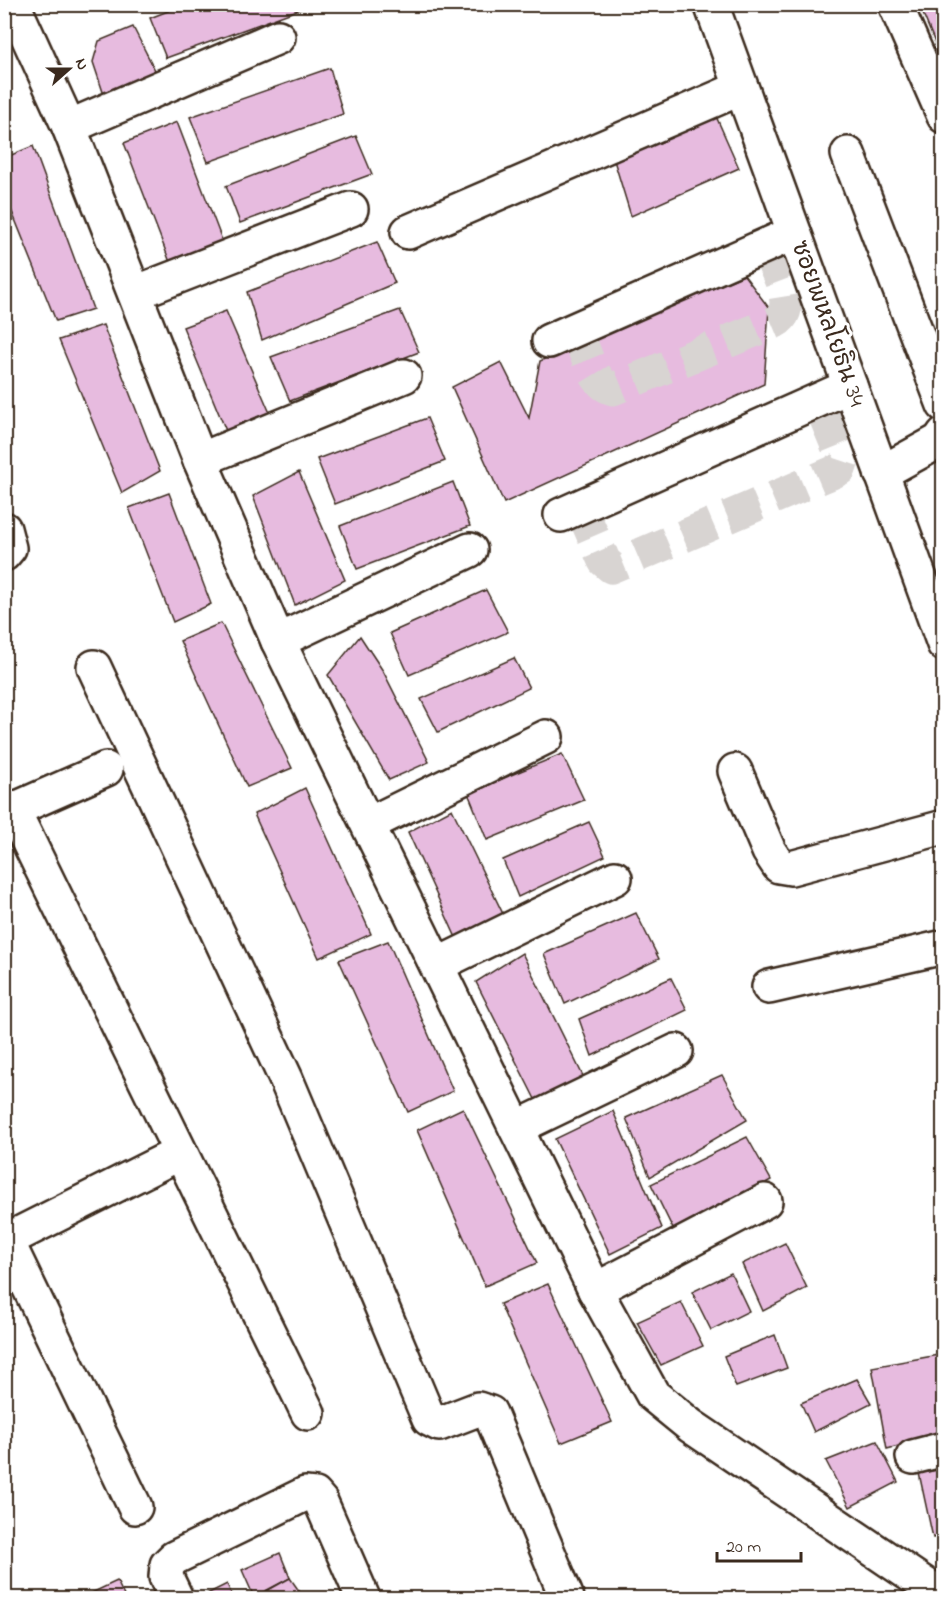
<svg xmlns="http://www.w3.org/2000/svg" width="948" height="1603" viewBox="0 0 948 1603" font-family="'Indie Flower','Playpen Sans Thai',sans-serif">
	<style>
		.building { fill: #e7bbdf; stroke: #3b2a1e; stroke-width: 1.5 }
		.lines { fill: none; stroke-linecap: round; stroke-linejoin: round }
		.minor-tunnel { stroke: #d8d4d2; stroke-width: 33; stroke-dasharray: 33 16; stroke-linecap: butt }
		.minor-casing { stroke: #3b2a1e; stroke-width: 38 }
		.minor { stroke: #fff; stroke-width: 33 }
		.labels { text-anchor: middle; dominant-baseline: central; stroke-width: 6; stroke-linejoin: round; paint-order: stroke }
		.street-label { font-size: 24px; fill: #3b2a1e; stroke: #fff }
	</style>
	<rect width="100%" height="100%" fill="#fff"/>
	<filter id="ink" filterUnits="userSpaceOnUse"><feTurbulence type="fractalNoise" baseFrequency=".0167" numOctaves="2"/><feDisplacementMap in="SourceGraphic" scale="12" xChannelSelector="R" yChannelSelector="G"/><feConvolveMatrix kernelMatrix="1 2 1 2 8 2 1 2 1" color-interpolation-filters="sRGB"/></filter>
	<g filter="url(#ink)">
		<g class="building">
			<path d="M186 4H301L303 8 166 58 150 18Z"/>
			<path d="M919 4H944V54L940 55Z"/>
			<path d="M133 27 159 78 107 104 93 62 99 41Z"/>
			<path d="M330 68 343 114 208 162 190 117Z"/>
			<path d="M715 114 739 168 631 216 613 157Z"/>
			<path d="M177 122 225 248 173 270 124 143Z"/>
			<path d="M356 136 372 174 240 223 226 186Z"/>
			<path d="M33 146 93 309 56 321 4 192V158Z"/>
			<path d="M377 242 395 283 262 340 247 292Z"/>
			<path d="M744 275 769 308 764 384 504 503 452 387 501 362 529 418 540 361Z"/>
			<path d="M400 310 419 352 290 401 271 357Z"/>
			<path d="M226 311 273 420 229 438 183 327Z"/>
			<path d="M103 325 160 471 122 493 59 340Z"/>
			<path d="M427 418 445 461 335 504 317 459Z"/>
			<path d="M299 472 345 580 295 605 253 496Z"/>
			<path d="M453 482 470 526 357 569 340 526Z"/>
			<path d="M169 493 211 604 173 622 129 508Z"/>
			<path d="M486 590 508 632 409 675 390 633Z"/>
			<path d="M221 623 292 768 247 787 180 641Z"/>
			<path d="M360 636 383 671 429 762 389 780 328 675Z"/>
			<path d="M514 658 529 688 438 732 421 699Z"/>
			<path d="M562 754 584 800 487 840 468 793Z"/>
			<path d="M305 788 371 934 319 958 254 814Z"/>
			<path d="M452 809 505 918 458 942 408 832Z"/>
			<path d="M589 822 605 856 518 897 503 860Z"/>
			<path d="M636 913 659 959 565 1004 544 954Z"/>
			<path d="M388 941 453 1091 408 1112 339 960Z"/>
			<path d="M522 953 584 1078 539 1107 476 982Z"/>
			<path d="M671 978 687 1010 592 1056 579 1019Z"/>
			<path d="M722 1075 747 1120 650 1177 626 1118Z"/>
			<path d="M463 1108 537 1263 485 1286 417 1130Z"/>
			<path d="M613 1111 662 1228 610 1254 555 1139Z"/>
			<path d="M747 1137 771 1180 674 1231 651 1184Z"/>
			<path d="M785 1243 807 1288 763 1311 742 1264Z"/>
			<path d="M731 1273 749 1311 711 1330 692 1292Z"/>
			<path d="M548 1284 612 1422 561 1443 500 1304Z"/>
			<path d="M681 1302 703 1346 661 1365 637 1322Z"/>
			<path d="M775 1335 787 1368 736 1387 724 1356Z"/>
			<path d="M944 1354V1434L887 1449 872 1367Z"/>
			<path d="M857 1379 871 1403 814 1432 801 1403Z"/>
			<path d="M877 1441 898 1482 850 1507 826 1461Z"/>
			<path d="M944 1469V1535L933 1538 919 1473Z"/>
			<path d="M280 1553 290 1578 254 1597 242 1570Z"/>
			<path d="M290 1578 302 1595 296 1598H254Z"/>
			<path d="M117 1581 125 1598H81Z"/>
			<path d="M227 1584 233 1598H199Z"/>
		</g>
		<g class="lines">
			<g class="minor-tunnel">
				<path d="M576 329C584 346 592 385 613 389L775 322C801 308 773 266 765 246"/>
				<path d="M580 506 604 561 611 567 834 472 840 469 843 460 818 400"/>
			</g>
			<g class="minor-casing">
				<g id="minor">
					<path d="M13 4 69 127 200 460 278 641 595 1290 653 1395 691 1426 939 1594 940 1598"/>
					<path d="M711 4 944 644"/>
					<path d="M895 4 944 116"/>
					<path d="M69 127 278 37"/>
					<path d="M848 154 944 405"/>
					<path d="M408 232 741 88"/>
					<path d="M135 293 351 209"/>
					<path d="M549 341 794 233"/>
					<path d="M200 460 404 376"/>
					<path d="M881 473 939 441 944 434"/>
					<path d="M561 515 850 386"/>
					<path d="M4 529 9 548 4 554"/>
					<path d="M278 641 470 550"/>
					<path d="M94 667 286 1079 429 1419 439 1424 478 1409 490 1413 567 1598"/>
					<path d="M735 771 769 851 779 866 791 868 944 827"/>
					<path d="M13 810 308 1413"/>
					<path d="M4 814 106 769"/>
					<path d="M369 824 546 737"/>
					<path d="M437 965 615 878"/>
					<path d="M769 987 944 947"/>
					<path d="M516 1128 676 1051"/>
					<path d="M4 1235 135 1507"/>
					<path d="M7 1240 180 1153"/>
					<path d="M595 1290 765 1201"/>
					<path d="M913 1457 944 1449"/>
					<path d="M176 1598 166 1577 167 1565 174 1558 305 1494 315 1495 321 1502 363 1598"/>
				</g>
			</g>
			<use href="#minor" class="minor"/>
		</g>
	</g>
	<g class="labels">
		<g class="street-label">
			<text transform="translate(827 324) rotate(70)">ซอยพหลโยธิน 34</text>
		</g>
	</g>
	<rect width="948" height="1603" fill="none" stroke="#fff" stroke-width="24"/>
	<rect x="12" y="12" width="924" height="1579" fill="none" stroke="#3b2a1e" stroke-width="2" filter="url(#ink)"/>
	<g transform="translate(69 69) rotate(69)" stroke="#ffffff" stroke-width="4.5" paint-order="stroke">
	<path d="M0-4.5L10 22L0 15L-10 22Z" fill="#3b2a1e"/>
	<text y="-9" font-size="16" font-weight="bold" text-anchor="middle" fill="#3b2a1e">N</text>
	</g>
	<path d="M717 1552v9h84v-9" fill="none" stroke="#3b2a1e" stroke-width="3"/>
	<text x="726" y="1552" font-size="18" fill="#3b2a1e" stroke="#ffffff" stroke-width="4.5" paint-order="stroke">20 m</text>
</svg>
